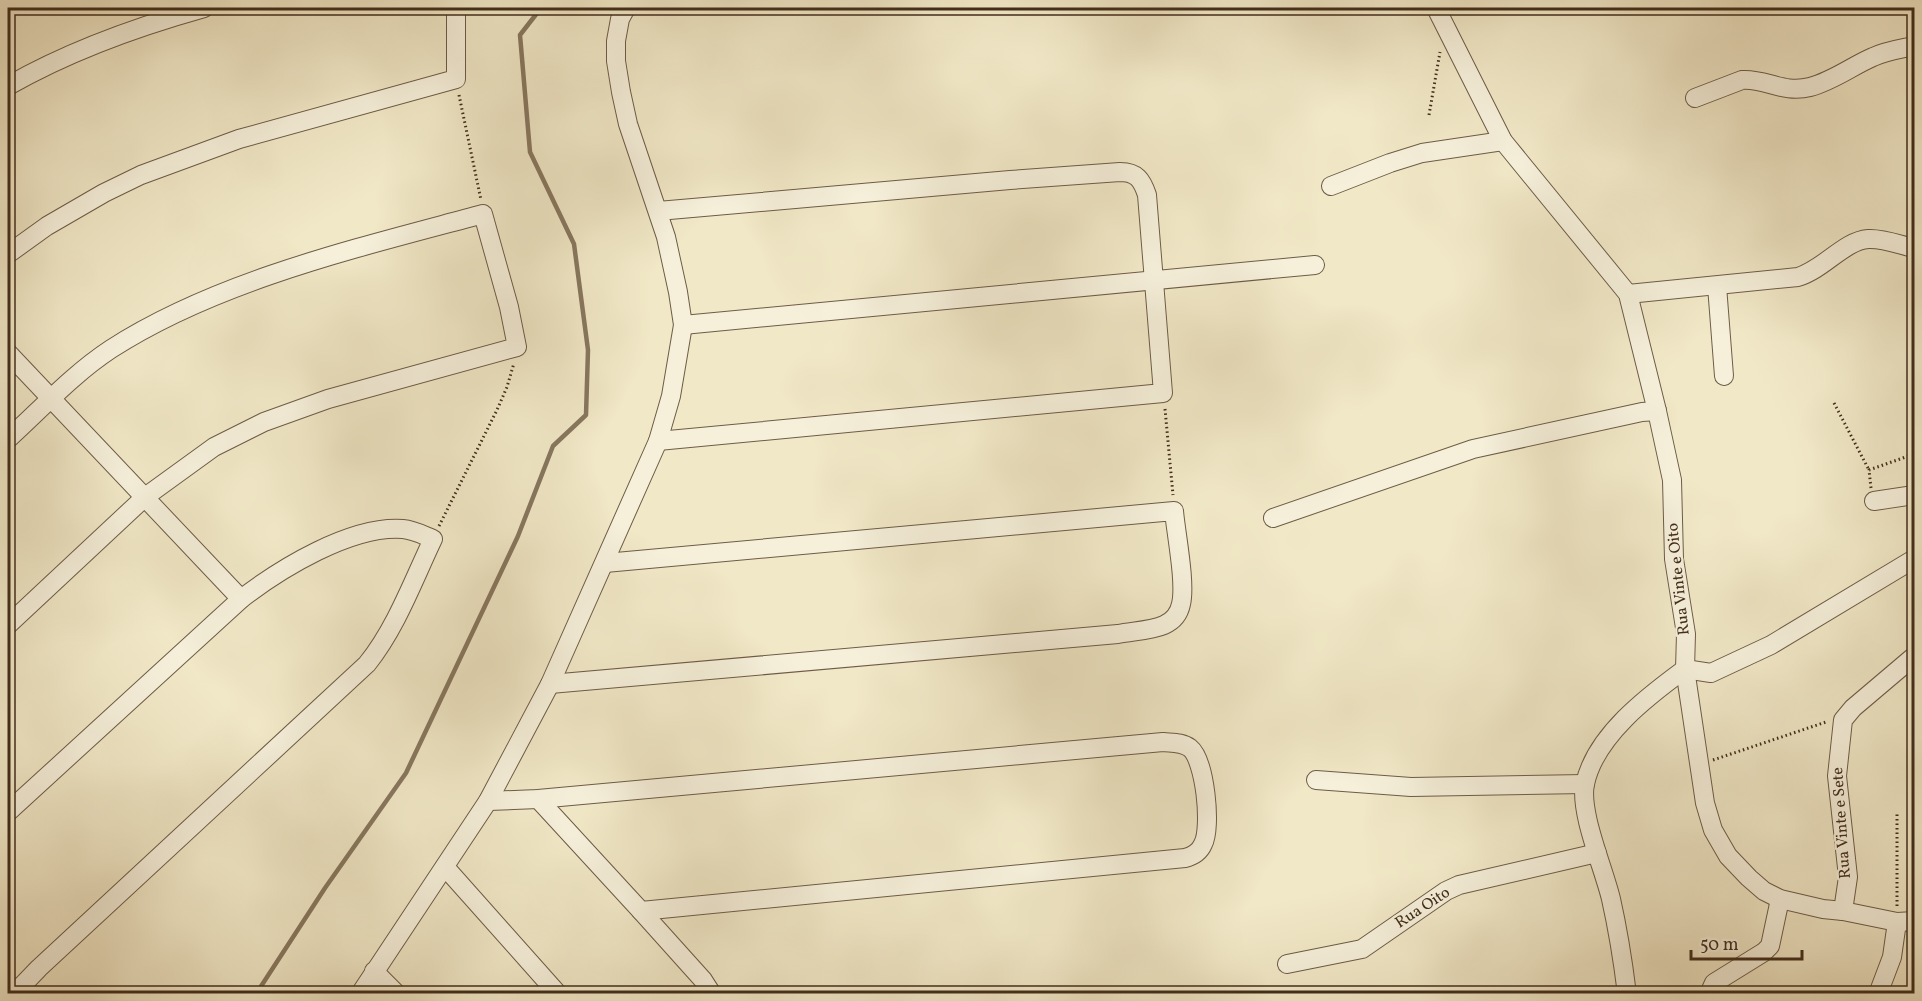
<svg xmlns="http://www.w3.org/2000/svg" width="1922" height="1001" viewBox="0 0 1922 1001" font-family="Vollkorn,serif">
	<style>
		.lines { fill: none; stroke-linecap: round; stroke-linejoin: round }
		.stream { stroke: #87775f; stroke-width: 4.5 }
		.minor-casing { stroke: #6d5c46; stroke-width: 20 }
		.path { stroke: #412d1b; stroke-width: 3; stroke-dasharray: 1.5 3; stroke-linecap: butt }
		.minor { stroke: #f6f0db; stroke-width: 18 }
		.labels { text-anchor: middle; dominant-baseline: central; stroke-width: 4.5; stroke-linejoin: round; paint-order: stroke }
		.street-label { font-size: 16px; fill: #412d1b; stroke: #f6f0db }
	</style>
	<rect width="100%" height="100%" fill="#f1e8c7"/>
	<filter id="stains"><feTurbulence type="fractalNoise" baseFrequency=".00333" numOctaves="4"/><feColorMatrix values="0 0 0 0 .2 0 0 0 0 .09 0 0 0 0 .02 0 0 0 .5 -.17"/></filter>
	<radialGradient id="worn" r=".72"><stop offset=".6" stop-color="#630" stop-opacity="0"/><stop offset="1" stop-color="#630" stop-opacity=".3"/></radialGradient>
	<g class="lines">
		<path class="stream" d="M256 994 325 888 406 773 518 536 553 446 586 415 588 350 574 244 530 152 520 35 541 8"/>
		<g class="minor-casing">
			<g id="minor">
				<path d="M1436 8 1503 141 1628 294 1657 411 1672 480 1674 559 1686 634 1685 669 1705 803 1713 830 1728 856 1749 878 1764 891 1780 899 1823 909 1843 911 1897 922 1914 921"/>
				<path d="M8 86C69 51 136 27 204 8"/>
				<path d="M1695 98 1742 80C1765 78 1783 94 1810 87 1833 81 1852 66 1873 57 1886 51 1900 49 1914 46"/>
				<path d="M1331 186 1390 163 1422 153 1503 141"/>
				<path d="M8 254 47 226 104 193 141 175 239 139 456 79V8"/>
				<path d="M1717 286 1724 376"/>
				<path d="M1628 294 1798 277C1824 269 1844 241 1868 239 1883 238 1900 245 1914 248"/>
				<path d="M683 325 1315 265"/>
				<path d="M8 353 241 599"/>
				<path d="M8 439C41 409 73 374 111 349 218 280 361 247 483 214L509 307 517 347 328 399 264 422 214 447 145 497 8 625"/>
				<path d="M658 441 1163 393 1147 195C1142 180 1137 172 1120 172L1010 180 658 211"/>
				<path d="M1874 501 1914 495"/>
				<path d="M1273 518 1473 449 1642 412 1657 411"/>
				<path d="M550 684 1118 634C1133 631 1150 631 1164 625 1173 621 1179 614 1181 604 1186 583 1176 534 1174 511L605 563"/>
				<path d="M1316 780 1411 787 1585 784"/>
				<path d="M538 799 641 911 703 980 712 994"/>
				<path d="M488 801 538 799 1163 742C1172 743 1182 742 1190 748 1205 760 1212 827 1203 844 1200 851 1193 856 1185 858L641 911"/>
				<path d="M8 812 241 599C280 569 351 525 403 529 414 530 423 535 433 539 413 581 396 628 367 664L39 968 14 994"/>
				<path d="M445 867 558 994"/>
				<path d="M1843 911 1848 877 1837 776 1843 720 1853 708 1912 658"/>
				<path d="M1287 964 1362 949 1446 891 1459 885 1597 853"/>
				<path d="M374 971 397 994"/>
				<path d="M360 994 488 801 550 684 658 441 671 396 683 325 678 292 666 237 628 124 621 92 616 61V41L620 19 626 8"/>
				<path d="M1627 994C1623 962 1618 930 1611 899 1604 869 1579 812 1585 784 1595 736 1648 696 1685 669L1711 673 1771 645 1914 559"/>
				<path d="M1709 994 1714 983 1764 952 1770 946 1780 899"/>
				<path d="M1878 994 1892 957 1897 922"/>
			</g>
		</g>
		<g class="path">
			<path d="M459 95 481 200"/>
			<path d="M1429 115 1440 52"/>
			<path d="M1909 319 1914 372"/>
			<path d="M1834 403 1869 470"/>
			<path d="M1165 409 1173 495"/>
			<path d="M1871 488 1869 470 1914 454"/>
			<path d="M439 526 497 410 507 387 514 363"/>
			<path d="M1713 760 1826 722"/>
			<path d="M1897 906V814"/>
		</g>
		<use href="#minor" class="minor"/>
	</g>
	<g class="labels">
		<g class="street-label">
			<text transform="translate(1679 579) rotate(-96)">Rua Vinte e Oito</text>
			<text transform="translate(1842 823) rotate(-94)">Rua Vinte e Sete</text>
			<text transform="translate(1423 908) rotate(-33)">Rua Oito</text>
		</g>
	</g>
	<rect width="1922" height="1001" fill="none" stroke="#f1e8c7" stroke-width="30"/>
	<rect x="9" y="9" width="1904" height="983" fill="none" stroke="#412d1b" stroke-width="3"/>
	<rect x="15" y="15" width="1892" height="971" fill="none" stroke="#412d1b" stroke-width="1.5"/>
	<path d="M1691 950v9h111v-9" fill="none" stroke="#412d1b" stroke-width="3"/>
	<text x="1700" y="950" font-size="18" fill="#412d1b" stroke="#f6f0db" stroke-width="4.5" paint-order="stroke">50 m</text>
	<rect width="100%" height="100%" filter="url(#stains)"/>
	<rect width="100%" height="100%" fill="url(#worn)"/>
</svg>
